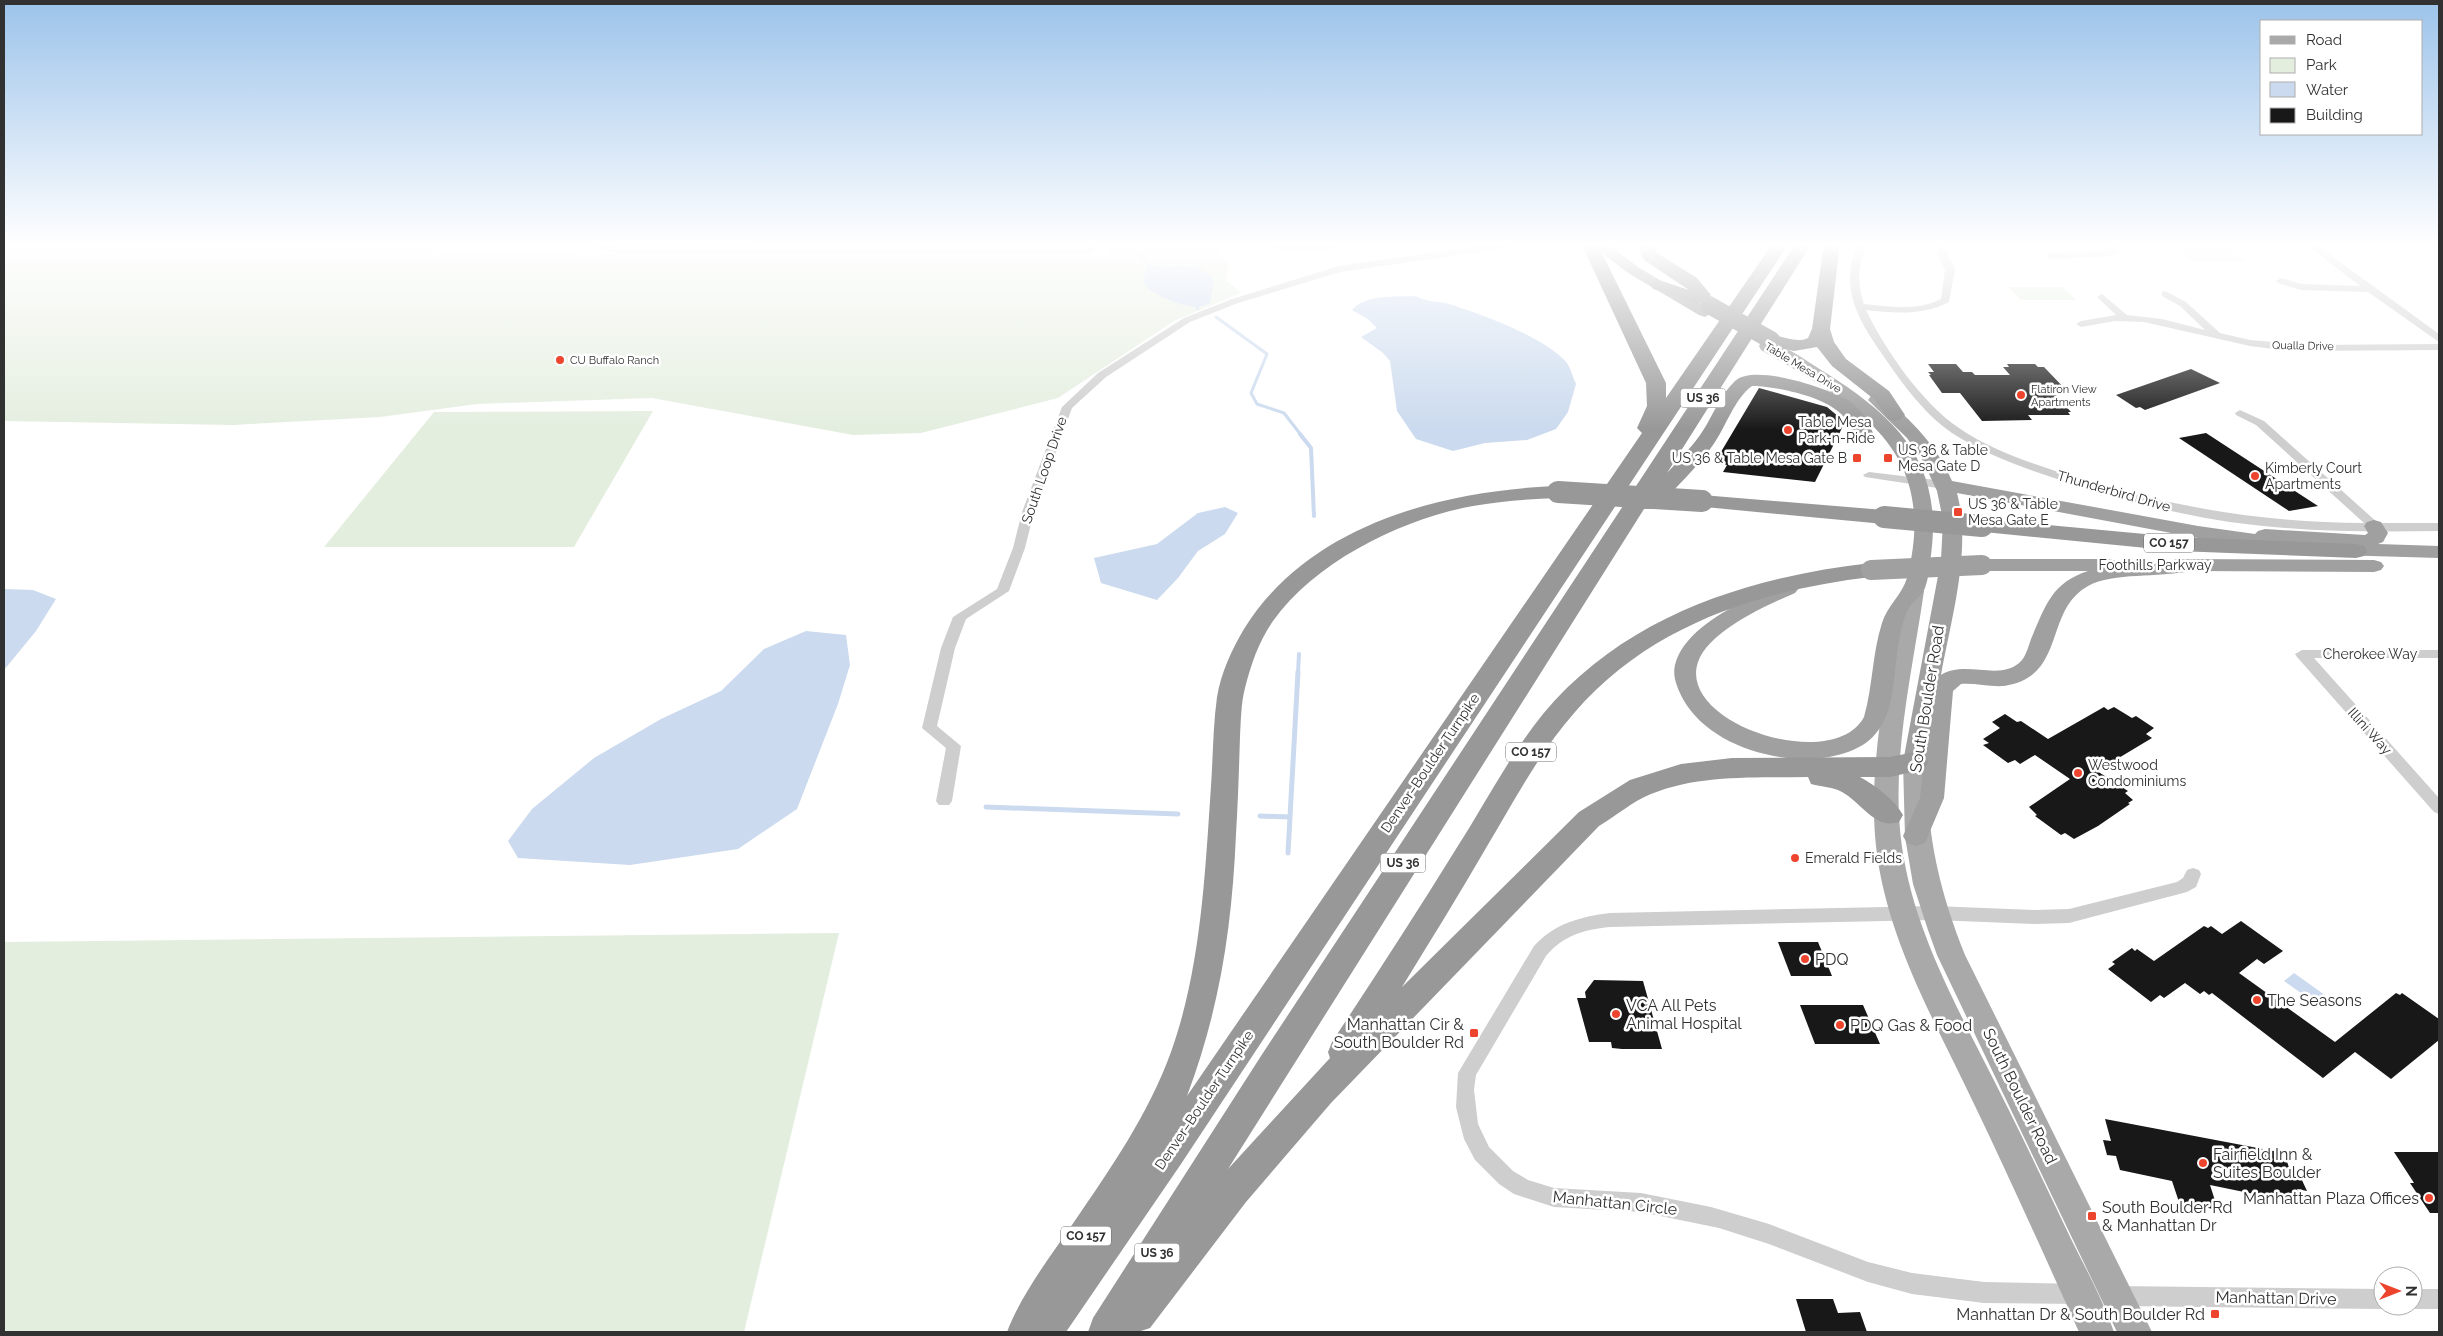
<svg xmlns="http://www.w3.org/2000/svg" width="2443" height="1336" viewBox="0 0 2443 1336" font-family="Raleway,sans-serif">
	<style>
		.green { fill: #e4eedf }
		.water { fill: #cbdaee }
		.lines { fill: none; stroke-linecap: round; stroke-linejoin: round }
		.stream-far2 { stroke: #cbdaee; stroke-width: 3 }
		.stream-far1 { stroke: #cbdaee; stroke-width: 4 }
		.stream { stroke: #cbdaee; stroke-width: 5 }
		.building { fill: #181818 }
		.minor { fill: #cecece; fill-rule: evenodd }
		.primary { fill: #a9a9a9; fill-rule: evenodd }
		.trunk { fill: #a0a0a0; fill-rule: evenodd }
		.motorway { fill: #989898; fill-rule: evenodd }
		.trunk-bridge { stroke: #a0a0a0; stroke-width: 20 }
		.motorway-bridge-far1 { stroke: #989898; stroke-width: 18 }
		.motorway-bridge { stroke: #989898; stroke-width: 22 }
		.poi-dot { fill: #ed442e; stroke: #fff; stroke-width: 2 }
		.labels { text-anchor: middle; dominant-baseline: central; stroke-width: 5; stroke-linejoin: round; paint-order: stroke }
		.far-street-label { font-size: 11px; fill: #313131; stroke: #fff }
		.far-poi-label { font-size: 11px; fill: #313131; stroke: #fff; text-anchor: start }
		.shield { fill: #fff; stroke: #6f6f6f; stroke-width: 1 }
		.shield-label { font-size: 12px; font-weight: bold; fill: #313131 }
		.poi-label { font-size: 14px; fill: #313131; stroke: #fff; text-anchor: start }
		.street-label { font-size: 14px; fill: #313131; stroke: #fff }
		.near-street-label { font-size: 16px; fill: #313131; stroke: #fff }
		.near-poi-label { font-size: 16px; fill: #313131; stroke: #fff; text-anchor: start }
	</style>
	<rect width="100%" height="100%" fill="#fff"/>
	<g class="green">
		<path d="M4 243H438L429 254 1106 256 1108 243H1216L1229 265 1226 280 1241 293 1174 321 1058 398 921 433 853 435 652 398 477 404 380 417 233 425 4 421Z"/>
		<path d="M2175 248H2229L2246 261H2190Z"/>
		<path d="M2009 287H2063L2076 300H2021Z"/>
		<path d="M653 411 574 547H324L434 412Z"/>
		<path d="M839 933 744 1332H4V942Z"/>
	</g>
	<g class="water">
		<path d="M1152 266C1175 269 1200 259 1214 281L1210 303C1207 304 1203 306 1199 307 1187 308 1147 294 1144 283 1142 279 1146 273 1147 268Z"/>
		<path d="M1416 296C1426 302 1437 301 1449 304 1481 314 1545 337 1567 363 1571 369 1573 378 1576 384L1568 412 1556 429 1527 440 1485 443 1453 451 1416 439 1397 411 1390 361 1383 353 1361 337 1377 328 1368 319 1352 310C1366 294 1395 297 1416 296Z"/>
		<path d="M1225 507 1238 513 1225 534 1198 551 1178 578 1157 600 1101 583 1094 558 1157 544 1198 513Z"/>
		<path d="M4 589 33 590 56 599 36 631 4 670Z"/>
		<path d="M806 631 846 635 850 665 838 704 797 809 738 849 630 865 518 858 508 841 532 809 594 758 661 719 721 691 764 649Z"/>
		<path d="M2294 973 2329 998 2317 1008 2310 1002 2311 1000 2284 981Z"/>
	</g>
	<g class="lines">
		<g class="stream-far2">
			<path d="M1145 243 1141 257 1151 267"/>
			<path d="M1196 306 1198 309"/>
			<path d="M1216 317 1267 354 1251 393 1257 404 1284 413 1301 435"/>
		</g>
		<g class="stream-far1">
			<path d="M1300 434 1311 448 1314 516"/>
			<path d="M1298 673 1299 654"/>
		</g>
		<g class="stream">
			<path d="M986 807 1178 814"/>
			<path d="M1260 816 1289 817"/>
			<path d="M1288 853 1298 672"/>
		</g>
	</g>
	<g class="building">
		<path d="M1928 364H1956L1963 372H1972L1975 375H2010L2003 367H2009L2007 364H2035L2038 367H2044L2069 393H2054L2071 412H2068L2070 415H2028L2032 420 1982 421 1960 393H1942L1929 375H1931L1928 372H1934Z"/>
		<path d="M2191 369 2220 383 2145 410 2140 407 2136 408 2116 395Z"/>
		<path d="M1759 388 1827 407 1845 422 1815 482 1723 472 1727 465 1715 462Z"/>
		<path d="M2206 433 2318 506 2289 511 2179 438Z"/>
		<path d="M2104 707 2108 710 2114 707 2132 718 2136 716 2154 728 2146 734 2152 738 2097 771 2128 791 2125 793 2133 800 2128 803 2130 804 2098 826 2074 839 2065 833 2061 835 2035 816 2037 815 2029 807 2070 779 2035 755 2020 764 2015 760 2008 763 1983 745 1989 743 1983 739 2000 728 1992 722 2005 714 2017 722 2021 721 2048 739Z"/>
		<path d="M2241 921 2283 951 2264 964 2257 959 2239 973 2335 1042 2396 993 2400 995 2402 993 2439 1019V1040L2391 1079 2355 1052 2323 1078 2212 993 2209 995 2204 991 2200 994 2185 983 2164 998 2160 995 2151 1002 2108 969 2115 964 2112 962 2132 948 2135 951 2137 949 2154 961 2204 926 2208 928 2211 926 2222 934Z"/>
		<path d="M1778 942H1818L1832 976H1791Z"/>
		<path d="M1594 980 1643 981 1662 1049H1622L1612 1048 1611 1042H1589L1577 998H1586L1585 992Z"/>
		<path d="M1800 1005H1863L1880 1044H1815Z"/>
		<path d="M2105 1119 2284 1153 2292 1176 2301 1178 2307 1191 2297 1189 2303 1204 2210 1185 2218 1210 2179 1202 2172 1181 2120 1170 2116 1156 2107 1155 2103 1140 2111 1141Z"/>
		<path d="M2394 1152H2439V1213H2430L2410 1183H2414Z"/>
		<path d="M1796 1299H1833L1838 1313 1860 1312 1867 1332H1806Z"/>
	</g>
	<g class="lines">
		<g class="minor">
			<path d="M578 243H596L616 247 1085 248 1086 243H1095L1094 251 1089 254 616 253Z"/>
			<path d="M1263 243 1295 246 1346 243C1331 254 1278 255 1263 243Z"/>
			<path d="M1501 243H1525L1521 246 1340 272 1238 303 1190 322 1106 377 1072 408 1034 512 1025 548 1009 591 966 619 955 648 937 726 961 746 952 801 949 805H939L936 801 946 748 922 728 941 648 953 617 997 589 1013 548 1022 512 1062 407 1098 373 1184 318 1232 299 1339 266Z"/>
			<path d="M1858 243H1867C1859 264 1856 282 1864 304 1890 307 1917 311 1941 299L1945 270 1937 253 1938 247 1942 244 1946 247 1947 253 1955 270 1949 302C1922 316 1895 313 1866 310 1885 350 1922 403 1959 428 1992 451 2032 463 2070 476 2167 506 2263 523 2364 523L2256 425 2236 415 2235 413 2240 410 2264 421 2378 523H2439V531C2378 532 2315 532 2254 525 2190 518 2128 502 2066 482 2027 469 1987 456 1952 433 1923 413 1901 382 1882 354 1857 318 1839 287 1858 243Z"/>
			<path d="M2107 243H2116L2120 250 2111 256 2051 259 2046 256 2051 253 2109 250Z"/>
			<path d="M2304 243H2314L2439 334V342L2368 292 2301 290 2278 283 2276 281 2281 278 2302 284 2360 286Z"/>
			<path d="M2165 291 2186 302 2220 333 2250 340 2310 345 2439 344V350L2289 351 2250 346 2144 322 2115 321 2081 327 2076 324 2081 321 2116 315 2097 297 2102 294 2127 315 2162 319 2205 330 2180 306 2162 296V292Z"/>
			<path d="M1869 472 1944 481 1950 485 1944 489 1865 477 1863 475Z"/>
			<path d="M2302 650H2439V658H2314L2439 798V814L2434 812 2297 657 2295 654Z"/>
			<path d="M2193 868 2199 870 2201 874 2196 887 2187 892 2069 923 2035 924 1934 920 1610 927C1583 930 1564 935 1546 956L1476 1075 1474 1090 1478 1124 1489 1147 1513 1171 1528 1180 1554 1188 1641 1193 1711 1207 1769 1224 1868 1262 1912 1273 1984 1282 2080 1284 2087 1287 2090 1294 2087 1301 2080 1304 1984 1303 1912 1294 1868 1282 1769 1244 1719 1228 1641 1212 1554 1207 1514 1194 1499 1184 1475 1160 1464 1139 1456 1107 1458 1073 1534 946C1555 923 1580 917 1610 913L1934 906 2035 910 2069 909 2177 882 2183 878 2187 870Z"/>
			<path d="M2116 1286 2383 1289V1306H2391L2383 1309 2116 1306 2109 1303 2106 1296 2109 1289Z"/>
			<path d="M2413 1289H2439V1309H2413L2406 1306H2413Z"/>
		</g>
		<g class="primary">
			<path d="M1913 584 1920 586 1924 591C1912 674 1890 763 1902 847 1913 923 1948 990 1982 1057 2013 1117 2042 1178 2071 1239 2086 1269 2103 1300 2114 1332H2079C2045 1257 2011 1181 1975 1106 1936 1023 1886 939 1876 846 1867 761 1889 674 1902 591L1906 586Z"/>
			<path d="M1915 753 1924 756 1927 762C1926 833 1939 890 1965 955L2152 1332H2117L1937 955 1928 930 1913 884 1905 837 1903 762 1906 756Z"/>
		</g>
		<g class="trunk">
			<path d="M1589 243H1606L1638 267 1713 312 1705 317 1699 315 1628 273Z"/>
			<path d="M1767 341C1787 346 1808 362 1826 373 1902 421 1945 467 1930 562 1929 571 1928 580 1925 588 1922 596 1915 599 1911 605 1905 613 1902 625 1900 635 1890 685 1901 740 1838 755 1787 768 1710 748 1683 699 1678 689 1672 677 1675 665 1682 636 1717 615 1742 602 1757 594 1778 579 1795 583L1799 588 1795 593C1767 605 1709 631 1698 662 1677 724 1834 774 1864 717 1873 686 1872 654 1882 623 1887 606 1902 595 1907 578 1940 449 1858 406 1761 350L1759 346 1761 342Z"/>
			<path d="M1877 395 1883 396C1911 420 1938 447 1952 481L2198 526 2255 534 2258 531 2265 529 2365 535 2368 533 2364 526 2367 522 2374 520 2381 522 2388 533 2383 542 2378 544 2439 546V558L2337 555 2330 553 2327 549 2330 545 2289 542 2287 548 2280 550 2198 538 1957 493C1972 549 1951 619 1941 675 1966 659 2002 683 2022 660 2026 655 2029 645 2031 639 2045 607 2051 583 2088 571H1982L1975 569 1972 565 1975 561 1982 559H2109L2116 561 2119 565 2167 563 2176 559 2374 560 2381 562 2384 566 2381 570 2374 572 2190 571C2158 578 2114 572 2088 586 2043 611 2067 677 2004 686 1990 687 1975 683 1961 684L1953 691 1944 798 1925 843 1916 846 1907 843 1903 836 1920 798 1923 768 1915 771 1906 768 1903 762 1941 560 1943 520 1937 491 1923 461 1907 438 1868 400 1871 396Z"/>
		</g>
		<g class="motorway">
			<path d="M1581 243H1597L1666 383V398L1773 243H1789L1181 1164 1066 1332H1007C1022 1293 1050 1257 1074 1222 1111 1168 1148 1115 1171 1052 1201 968 1205 875 1211 786 1213 757 1213 726 1217 697 1221 673 1232 649 1244 629 1308 525 1443 490 1558 486L1566 487 1569 492 1566 497 1558 498C1530 499 1501 501 1473 506 1402 519 1316 561 1273 621 1259 641 1251 664 1245 688 1241 703 1241 720 1240 736 1239 769 1238 801 1236 834 1232 927 1220 1008 1187 1096L1642 433 1637 428 1647 406 1646 383Z"/>
			<path d="M1639 243H1655L1654 248 1657 253 1697 278 1711 295 1703 303 1697 304 1653 289 1650 285 1653 281 1659 280 1689 290 1644 260 1638 248Z"/>
			<path d="M1796 243H1812L1667 473C1680 459 1694 445 1704 429 1714 413 1721 394 1735 381 1755 363 1831 389 1851 402 1861 409 1868 422 1873 433L1870 437 1863 439 1856 437C1851 431 1849 423 1844 417 1827 397 1782 388 1757 386H1752C1734 399 1726 427 1713 445 1697 468 1675 488 1656 509H1644L1228 1169 1330 1058 1328 1052 1332 1042C1374 978 1416 914 1456 849 1485 804 1509 756 1543 714 1625 616 1748 577 1871 563L1879 565 1882 570 1879 575 1871 577C1761 590 1650 625 1575 712 1539 753 1514 801 1486 848 1459 895 1430 941 1402 987L1579 812 1630 780 1681 764 1732 758 1890 757 1915 752 1925 755 1928 762 1925 769 1890 777H1860C1876 786 1894 799 1903 815L1899 822C1875 830 1862 803 1842 792 1833 787 1822 787 1811 784L1808 777C1756 778 1700 774 1651 794 1633 801 1616 816 1599 826L1331 1103 1246 1202 1150 1328 1138 1332H1088L1093 1318 1261 1056Z"/>
			<path d="M1824 243H1840L1830 329 1834 342 1846 359 1889 391 1905 415 1902 419 1895 421 1888 419 1875 400 1832 366 1817 347 1794 351 1765 344 1762 340 1765 336C1779 332 1793 345 1808 338L1812 329Z"/>
			<path d="M1702 495 1884 510 1892 512 1895 517 1892 522 1884 524 1694 506 1691 501 1694 496Z"/>
			<path d="M1982 519 2177 537 2356 544 2364 546 2367 551 2364 556 2356 558 2177 551 1974 531 1971 526 1974 521Z"/>
		</g>
		<path class="trunk-bridge" d="M1871 570 1982 565"/>
		<path class="motorway-bridge-far1" d="M1709 305 1771 340"/>
		<g class="motorway-bridge">
			<path d="M1558 492 1702 501"/>
			<path d="M1884 517 1982 526"/>
		</g>
	</g>
	<linearGradient id="sky" x2="0" y2="1"><stop stop-color="#9cc3ea"/><stop offset="0.57" stop-color="#fff"/><stop offset="1" stop-color="#fff" stop-opacity="0"/></linearGradient>
	<rect width="2443" height="430" fill="url(#sky)"/>
	<g class="poi-dot">
		<circle cx="560" cy="360" r="5"/>
		<circle cx="2021" cy="395" r="5"/>
		<circle cx="1788" cy="430" r="5"/>
		<rect x="1852" y="453" width="10" height="10" rx="2.5"/>
		<rect x="1883" y="453" width="10" height="10" rx="2.5"/>
		<circle cx="2255" cy="476" r="5"/>
		<rect x="1953" y="507" width="10" height="10" rx="2.5"/>
		<circle cx="2078" cy="773" r="5"/>
		<circle cx="1795" cy="858" r="5"/>
		<circle cx="1805" cy="959" r="5"/>
		<circle cx="2257" cy="1000" r="5"/>
		<circle cx="1616" cy="1014" r="5"/>
		<circle cx="1840" cy="1025" r="5"/>
		<rect x="1469" y="1028" width="10" height="10" rx="2.5"/>
		<circle cx="2203" cy="1163" r="5"/>
		<circle cx="2429" cy="1198" r="5"/>
		<rect x="2087" y="1211" width="10" height="10" rx="2.5"/>
		<rect x="2210" y="1309" width="10" height="10" rx="2.5"/>
	</g>
	<g class="labels">
		<g class="far-street-label">
			<text transform="translate(2303 346) rotate(1)">Qualla Drive</text>
			<text transform="translate(1803 368) rotate(31)">Table Mesa Drive</text>
		</g>
		<g class="far-poi-label">
			<text x="570" y="360">CU Buffalo Ranch</text>
			<text x="2031" y="389">Flatiron View<tspan x="2031" dy="13">Apartments</tspan></text>
		</g>
		<g class="shield">
			<rect x="1680.5" y="388.5" width="45" height="19" rx="4"/>
			<rect x="2144" y="533.5" width="50" height="19" rx="4"/>
			<rect x="1506" y="742.5" width="50" height="19" rx="4"/>
			<rect x="1380.5" y="853.5" width="45" height="19" rx="4"/>
			<rect x="1061" y="1226.5" width="50" height="19" rx="4"/>
			<rect x="1134.5" y="1243.5" width="45" height="19" rx="4"/>
		</g>
		<g class="shield-label">
			<text x="1703" y="398">US 36</text>
			<text x="2169" y="543">CO 157</text>
			<text x="1531" y="752">CO 157</text>
			<text x="1403" y="863">US 36</text>
			<text x="1086" y="1236">CO 157</text>
			<text x="1157" y="1253">US 36</text>
		</g>
		<g class="poi-label">
			<text x="1798" y="422">Table Mesa<tspan x="1798" dy="16">Park-n-Ride</tspan></text>
			<text x="1898" y="450">US 36 &amp; Table<tspan x="1898" dy="16">Mesa Gate D</tspan></text>
			<text x="1847" y="458" text-anchor="end">US 36 &amp; Table Mesa Gate B</text>
			<text x="2265" y="468">Kimberly Court<tspan x="2265" dy="16">Apartments</tspan></text>
			<text x="1968" y="504">US 36 &amp; Table<tspan x="1968" dy="16">Mesa Gate E</tspan></text>
			<text x="2088" y="765">Westwood<tspan x="2088" dy="16">Condominiums</tspan></text>
			<text x="1805" y="858">Emerald Fields</text>
		</g>
		<g class="street-label">
			<text transform="translate(1044 470) rotate(-71)">South Loop Drive</text>
			<text transform="translate(2114 491) rotate(16)">Thunderbird Drive</text>
			<text x="2155" y="565">Foothills Parkway</text>
			<text x="2370" y="654">Cherokee Way</text>
			<text transform="translate(2370 731) rotate(48)">Illini Way</text>
			<text transform="translate(1430 763) rotate(-56)">Denver–Boulder Turnpike</text>
			<text transform="translate(1204 1100) rotate(-56)">Denver–Boulder Turnpike</text>
		</g>
		<g class="near-street-label">
			<text transform="translate(1927 699) rotate(-81)">South Boulder Road</text>
			<text transform="translate(2020 1096) rotate(64)">South Boulder Road</text>
			<text transform="translate(1615 1203) rotate(6)">Manhattan Circle</text>
			<text transform="translate(2276 1298) rotate(1)">Manhattan Drive</text>
		</g>
		<g class="near-poi-label">
			<text x="1815" y="959">PDQ</text>
			<text x="2267" y="1000">The Seasons</text>
			<text x="1626" y="1005">VCA All Pets<tspan x="1626" dy="18">Animal Hospital</tspan></text>
			<text x="1464" y="1024" text-anchor="end">Manhattan Cir &amp;<tspan x="1464" dy="18">South Boulder Rd</tspan></text>
			<text x="1850" y="1025">PDQ Gas &amp; Food</text>
			<text x="2213" y="1154">Fairfield Inn &amp;<tspan x="2213" dy="18">Suites Boulder</tspan></text>
			<text x="2419" y="1198" text-anchor="end">Manhattan Plaza Offices</text>
			<text x="2102" y="1207">South Boulder Rd<tspan x="2102" dy="18">&amp; Manhattan Dr</tspan></text>
			<text x="2205" y="1314" text-anchor="end">Manhattan Dr &amp; South Boulder Rd</text>
		</g>
	</g>
	<rect width="2443" height="1336" fill="none" stroke="#313131" stroke-width="10"/>
	<rect x="2260" y="20" width="162" height="115" fill="#ffffff" stroke="#adadad"/>
	<rect x="2270" y="36" width="25" height="8" fill="#a9a9a9" stroke="#adadad"/>
	<text x="2306" y="45" font-size="15" fill="#313131">Road</text>
	<rect x="2270" y="58" width="25" height="15" fill="#e4eedf" stroke="#adadad"/>
	<text x="2306" y="70" font-size="15" fill="#313131">Park</text>
	<rect x="2270" y="82" width="25" height="15" fill="#cbdaee" stroke="#adadad"/>
	<text x="2306" y="95" font-size="15" fill="#313131">Water</text>
	<rect x="2270" y="108" width="25" height="15" fill="#181818" stroke="#adadad"/>
	<text x="2306" y="120" font-size="15" fill="#313131">Building</text>
	<g transform="translate(2398 1291) rotate(90)"><circle r="24" fill="#ffffff" stroke="#adadad"/>
	<path d="M0-4L9 19L0 12L-9 19Z" fill="#ed442e"/>
	<text y="-8" font-size="14" font-weight="bold" text-anchor="middle" fill="#313131">N</text>
	</g>
</svg>
